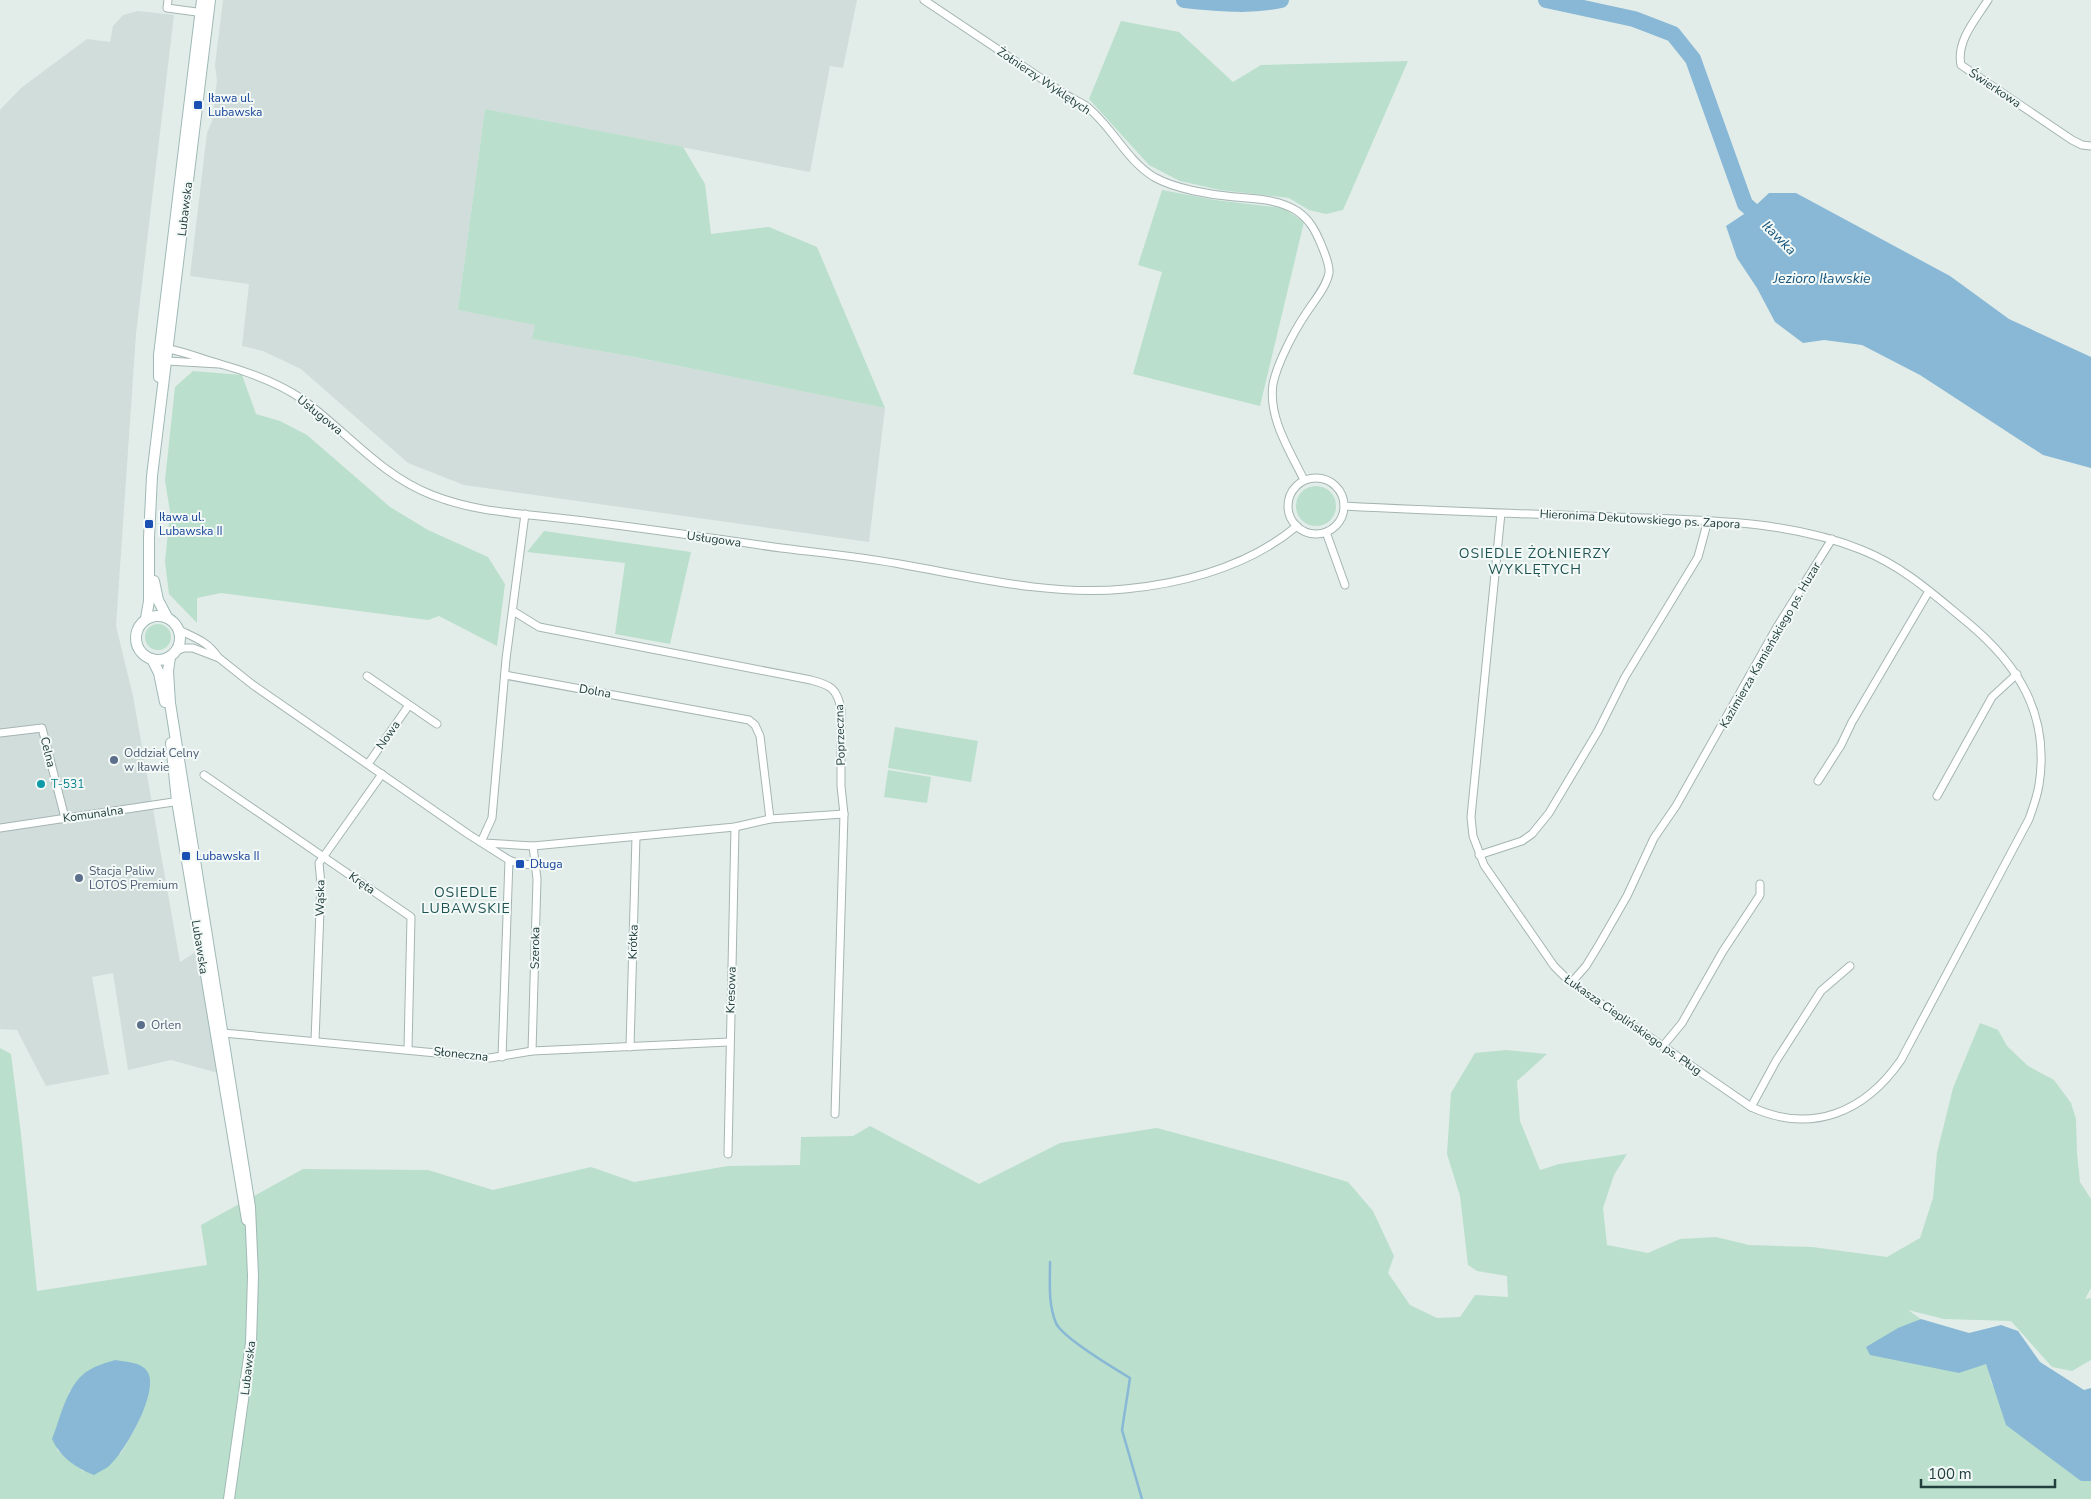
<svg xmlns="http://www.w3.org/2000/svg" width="2091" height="1499" viewBox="0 0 2091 1499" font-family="'Nunito Sans',sans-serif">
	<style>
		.built { fill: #d0ddda }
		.green { fill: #badfcc; fill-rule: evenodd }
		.water { fill: #88b8d5 }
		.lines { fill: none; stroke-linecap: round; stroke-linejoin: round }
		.stream { stroke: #88b8d5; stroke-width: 2.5 }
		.river { stroke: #88b8d5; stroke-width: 16 }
		.street-casing { stroke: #a4b5b3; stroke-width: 9 }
		.secondary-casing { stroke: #a0b9b6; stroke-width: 12 }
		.street { stroke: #fff; stroke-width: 7 }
		.secondary { stroke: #fff; stroke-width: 10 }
		.transit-dot { fill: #1a4fb4; stroke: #f3f9f7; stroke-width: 2 }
		.service-dot { fill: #5c6f8a; stroke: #f3f9f7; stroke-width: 2 }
		.culture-dot { fill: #0f9aa8; stroke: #f3f9f7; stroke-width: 2 }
		.labels { text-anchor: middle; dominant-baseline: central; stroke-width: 4; stroke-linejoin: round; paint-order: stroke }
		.street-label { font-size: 12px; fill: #213f3d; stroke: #f3f9f7 }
		.transit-label { font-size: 12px; fill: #164399; stroke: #f3f9f7; text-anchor: start }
		.service-label { font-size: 12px; fill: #4e5e75; stroke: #f3f9f7; text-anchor: start }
		.culture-label { font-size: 12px; fill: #0d838f; stroke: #f3f9f7; text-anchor: start }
		.water-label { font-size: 14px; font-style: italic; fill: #18577e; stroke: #f3f9f7 }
		.neighbourhood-label { font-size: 14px; letter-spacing: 1px; fill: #1c5251; stroke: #f3f9f7 }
	</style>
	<rect width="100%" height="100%" fill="#e2edea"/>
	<g class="built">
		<path d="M223 0H857L843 68 830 66 810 172 485 109 458 310 536 325 533 339 635 357 885 408 869 542 464 485 408 463 301 369 263 351 242 346 249 284 190 276 207 133 212 121 217 80 215 65Z"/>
		<path d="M138 11 174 15 136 334 116 626 133 696 180 962 197 951 218 1073 171 1060 128 1070 113 973 92 977 109 1074 46 1086 17 1030 0 1029V110L21 88 87 39 110 42 113 26 123 15Z"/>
	</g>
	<g class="green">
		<path d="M1121 21 1179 32 1233 82 1261 65 1408 61 1343 210 1326 214 1309 210 1289 198 1220 190 1180 181 1149 165 1089 99Z"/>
		<path d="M485 109 683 147 705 184 711 234 769 227 817 247 885 408 635 357 532 339 535 325 458 310Z"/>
		<path d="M1162 190 1215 200 1283 208 1304 222 1260 406 1133 374 1162 272 1138 265Z"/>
		<path d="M193 371 242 375 256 414 280 421 307 435 390 507 428 530 488 557 505 584 497 646 439 616 428 620 221 593 197 598V623L169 594 165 562 170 512 165 480 175 387Z"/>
		<circle cx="1316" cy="506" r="20"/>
		<path d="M544 531 691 552 670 644 615 634 625 563 527 552Z"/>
		<circle cx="158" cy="637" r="13"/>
		<path d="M895 727 978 741 971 782 888 768Z"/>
		<path d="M888 770 931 777 927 803 884 797Z"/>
		<path d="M1980 1023 1998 1030 2007 1046 2028 1066 2054 1080 2071 1103 2076 1119 2077 1153 2080 1182 2091 1199V1288L2085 1299 2091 1298V1360L2072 1371 2052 1367 2011 1321 1944 1319 1908 1310 1921 1319 1866 1347 1959 1373 1986 1363 1992 1384 2081 1481H2091V1499H0V1048L11 1054 21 1134 37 1291 207 1265 201 1225 303 1169 428 1170 493 1190 591 1167 634 1182 728 1166 800 1165 801 1137 853 1136 870 1126 979 1184 1060 1143 1157 1128 1268 1158 1348 1182 1373 1211 1394 1256 1388 1273 1410 1305 1437 1318 1460 1317 1475 1295 1508 1297 1507 1276 1477 1271 1468 1265 1460 1196 1447 1154 1451 1093 1475 1053 1506 1050 1547 1054 1517 1081 1520 1121 1540 1170 1559 1164 1627 1154 1614 1175 1603 1208 1607 1245 1648 1253 1680 1239 1716 1237 1749 1245 1812 1247 1887 1257 1920 1238 1933 1198 1937 1153 1953 1088ZM70 1390 147 1401 135 1429 121 1453 83 1471 57 1450 62 1415Z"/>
	</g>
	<g class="water">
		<path d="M1769 193H1796L1950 276 2009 319 2091 357V468L2043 455 1920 375 1862 345 1824 340 1803 343 1775 322 1757 288 1737 258 1726 226 1753 208Z"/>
		<path d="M1921 1319 1969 1333 2001 1325 2018 1331 2040 1362 2084 1390 2091 1388V1481H2081L2006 1425 1986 1364 1959 1373 1870 1355 1866 1347 1898 1328Z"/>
		<path d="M115 1360C126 1362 141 1362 147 1371 161 1390 124 1454 108 1467 104 1470 98 1472 94 1475 76 1468 60 1457 52 1439 61 1417 66 1387 86 1372 95 1366 105 1363 115 1360Z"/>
	</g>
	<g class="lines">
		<path class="stream" d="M1050 1262C1050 1283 1048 1304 1056 1323 1062 1337 1115 1369 1130 1378L1122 1430 1142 1499"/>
		<g class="river">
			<path d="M1184 0C1216 3 1249 7 1281 0"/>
			<path d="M1546 0 1634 19 1673 34 1693 59 1745 204 1768 224"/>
		</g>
		<g class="street-casing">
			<g id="street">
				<path d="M168 0 167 8 204 13"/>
				<path d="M924 0 1066 95C1073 99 1080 102 1086 106 1112 126 1125 159 1154 177 1175 189 1211 195 1235 197 1256 199 1278 199 1297 211 1310 220 1315 230 1321 244 1324 252 1330 264 1329 273 1326 288 1313 302 1305 315 1293 333 1277 364 1273 384 1268 418 1290 451 1304 480"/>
				<path d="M1988 0C1976 19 1956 41 1961 65L2072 140 2082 145 2091 146"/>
				<path d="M166 351 168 349C186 352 202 359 220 364 249 372 277 382 302 399 345 430 380 475 432 495 478 513 519 513 567 519 638 527 709 538 781 548 822 553 864 557 905 565 978 578 1051 596 1125 589 1186 583 1249 566 1297 526"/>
				<path d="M164 359 167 361 219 364"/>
				<circle cx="1316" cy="506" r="28"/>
				<path d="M1344 506C1434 511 1525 514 1616 517 1697 520 1786 519 1862 550 1904 567 1933 594 1967 622 2019 665 2050 715 2039 785 2037 797 2033 808 2029 819L1901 1060C1865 1112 1812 1135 1751 1107L1571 983 1554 966 1484 865 1473 836 1471 817 1501 513"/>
				<path d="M1326 532 1345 585"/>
				<path d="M513 611 539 627 811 680C830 685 837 688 841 709V786L844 814 835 1114"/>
				<path d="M179 630C196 638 208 642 218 657"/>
				<path d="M176 651 184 648H193L219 658 253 685 468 834 509 860 520 864 534 865"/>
				<path d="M505 675 749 720 755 725 760 736 770 819"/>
				<path d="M367 676 437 724"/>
				<path d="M0 733 42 728 65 818"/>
				<path d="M368 764 409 705"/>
				<path d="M204 775 411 917 408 1049"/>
				<path d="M1818 781 1841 745 1852 722 1929 591"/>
				<path d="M1937 796 1992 697 2017 674"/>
				<path d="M0 828 180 801"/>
				<path d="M481 842 492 818 506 659 525 514"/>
				<path d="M484 843 533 846 735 827 770 819 844 814"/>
				<path d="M1479 855 1522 841 1532 834 1549 813 1598 731 1625 677 1698 557 1708 520"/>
				<path d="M1571 983 1586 966 1600 943 1627 896 1654 838 1676 806 1777 627 1832 539"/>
				<path d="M223 1033 490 1058 532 1051 729 1042"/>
				<path d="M315 1041 321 884 319 863 382 774"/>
				<path d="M1663 1046 1682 1023 1723 951 1760 895V884"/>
				<path d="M630 1047 636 837"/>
				<path d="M532 1051 537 879 533 846"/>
				<path d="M502 1057 509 860"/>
				<path d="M1751 1107 1776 1061 1821 991 1850 966"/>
				<path d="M728 1154 735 827"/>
			</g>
		</g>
		<g class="secondary-casing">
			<g id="secondary">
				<path d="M159 377V355L202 0"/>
				<path d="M154 581 158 600 167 617"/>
				<circle cx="158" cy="638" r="22"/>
				<path d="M146 618 149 601V538L152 476 210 0"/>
				<path d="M170 657 168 671 170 703 250 1207 253 1276 251 1343 229 1499"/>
				<path d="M152 659 159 673 165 702"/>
				<path d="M171 743 177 801 247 1220"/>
			</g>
		</g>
		<use href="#street" class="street"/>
		<use href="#secondary" class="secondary"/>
	</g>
	<g class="transit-dot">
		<rect x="193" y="100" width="10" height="10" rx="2.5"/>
		<rect x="144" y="519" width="10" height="10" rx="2.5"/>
		<rect x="181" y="851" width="10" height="10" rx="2.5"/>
		<rect x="515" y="859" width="10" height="10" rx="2.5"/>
	</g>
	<g class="service-dot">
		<circle cx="114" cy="760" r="5"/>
		<circle cx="79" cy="878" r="5"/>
		<circle cx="141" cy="1025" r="5"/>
	</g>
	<circle class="culture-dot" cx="41" cy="784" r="5"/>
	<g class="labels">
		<g class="street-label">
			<text transform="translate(1044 81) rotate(34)">Żołnierzy Wyklętych</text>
			<text transform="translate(1995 88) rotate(34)">Świerkowa</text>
			<text transform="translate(185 209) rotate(-83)">Lubawska</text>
			<text transform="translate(320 415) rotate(39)">Usługowa</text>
			<text transform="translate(1640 519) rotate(3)">Hieronima Dekutowskiego ps. Zapora</text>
			<text transform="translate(714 539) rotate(8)">Usługowa</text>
			<text transform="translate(1770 645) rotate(-60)">Kazimierza Kamieńskiego ps. Huzar</text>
			<text transform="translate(595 691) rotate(10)">Dolna</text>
			<text transform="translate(388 735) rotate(-55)">Nowa</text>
			<text transform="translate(840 735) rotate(-92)">Poprzeczna</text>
			<text transform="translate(48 752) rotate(76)">Celna</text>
			<text transform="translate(93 814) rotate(-8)">Komunalna</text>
			<text transform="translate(362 883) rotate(35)">Kręta</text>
			<text transform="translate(320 898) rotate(-89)">Wąska</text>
			<text transform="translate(633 942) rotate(-88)">Krótka</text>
			<text transform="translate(200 947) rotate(81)">Lubawska</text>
			<text transform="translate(535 948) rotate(-89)">Szeroka</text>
			<text transform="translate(731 990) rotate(-88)">Kresowa</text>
			<text transform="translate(1633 1025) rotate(35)">Łukasza Cieplińskiego ps. Pług</text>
			<text transform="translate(461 1054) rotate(6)">Słoneczna</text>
			<text transform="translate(248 1368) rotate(-83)">Lubawska</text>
		</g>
		<g class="transit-label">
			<text x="208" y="98">Iława ul.<tspan x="208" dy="14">Lubawska</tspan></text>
			<text x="159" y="517">Iława ul.<tspan x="159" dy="14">Lubawska II</tspan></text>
			<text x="196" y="856">Lubawska II</text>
			<text x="530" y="864">Długa</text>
		</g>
		<g class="service-label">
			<text x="124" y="753">Oddział Celny<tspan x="124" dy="14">w Iławie</tspan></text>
			<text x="89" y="871">Stacja Paliw<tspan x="89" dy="14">LOTOS Premium</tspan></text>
			<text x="151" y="1025">Orlen</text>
		</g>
		<g class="culture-label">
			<text x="51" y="784">T-531</text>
		</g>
		<g class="water-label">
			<text transform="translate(1779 238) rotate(45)">Iławka</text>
			<text x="1822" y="278">Jezioro Iławskie</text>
		</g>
		<g class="neighbourhood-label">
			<text x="1535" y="553">OSIEDLE ŻOŁNIERZY<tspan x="1535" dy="16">WYKLĘTYCH</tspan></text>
			<text x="466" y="892">OSIEDLE<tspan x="466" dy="16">LUBAWSKIE</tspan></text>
		</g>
	</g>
	<path d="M1921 1479v8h134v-8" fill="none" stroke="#213f3d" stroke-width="2.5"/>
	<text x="1928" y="1479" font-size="15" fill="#213f3d" stroke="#f3f9f7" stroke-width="4" paint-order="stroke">100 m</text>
</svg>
